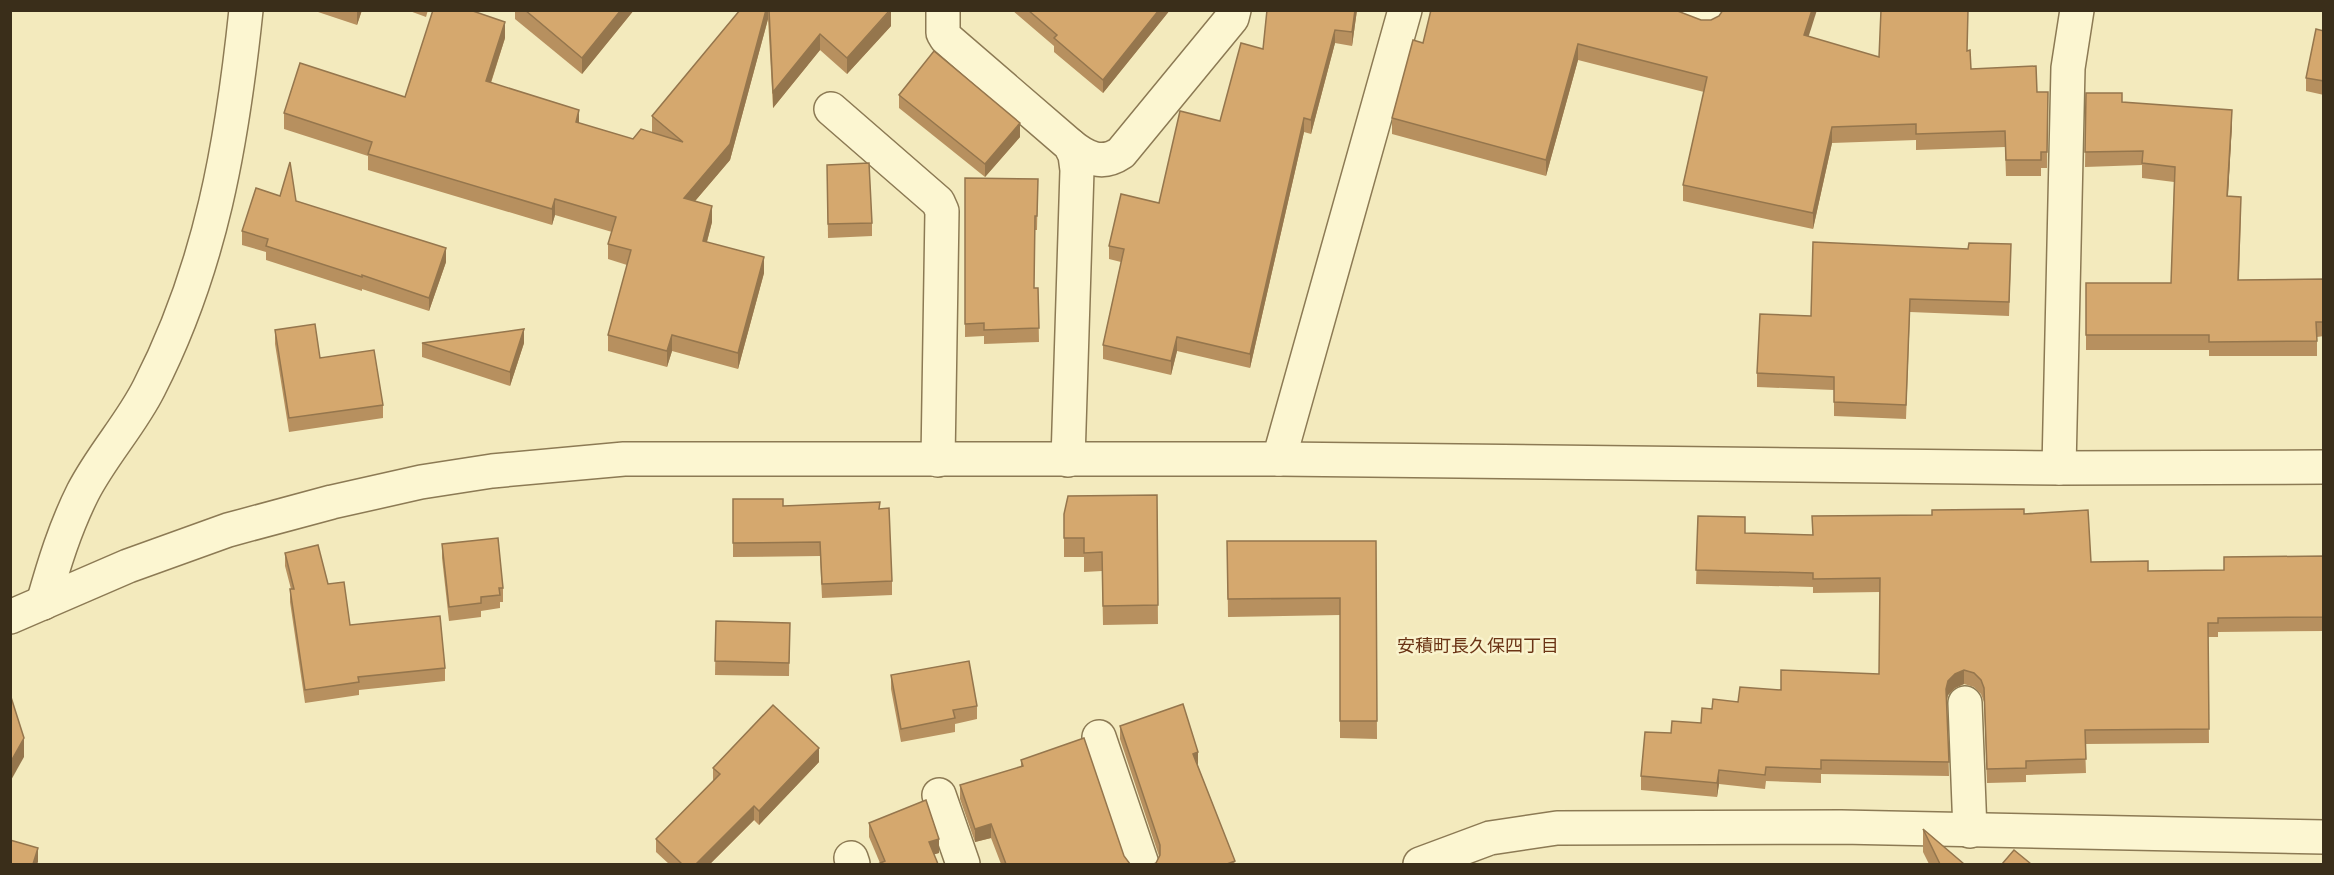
<svg xmlns="http://www.w3.org/2000/svg" width="2334" height="875" viewBox="0 0 2334 875" font-family="Georgia,'Noto Sans JP',serif">
	<style>
		.lines { fill: none; stroke-linecap: round; stroke-linejoin: round }
		.minor-casing { stroke: #8c7a54; stroke-width: 36 }
		.minor { stroke: #fcf6d1; stroke-width: 33 }
		.wall { fill: #b7905f }
		.shaded-wall { fill: #95764d }
		.building { fill: #d5a86e; stroke: #95764d; stroke-width: 1.5 }
		.labels { text-anchor: middle; dominant-baseline: central; stroke-width: 5; stroke-linejoin: round; paint-order: stroke }
		.neighbourhood-label { font-size: 18px; fill: #6b3415; stroke: #f9f3cd }
	</style>
	<rect width="100%" height="100%" fill="#f3eabd"/>
	<g class="lines">
		<g class="minor-casing">
			<g id="minor">
				<path d="M943 10V33L946 38 1070 145 1075 155 1077 170 1068 460"/>
				<path d="M1681 10 1707 18"/>
				<path d="M831 109 938 202 942 211 938 460"/>
				<path d="M1070 145C1086 158 1102 166 1121 153L1232 18 1234 10"/>
				<path d="M1279 459 1405 10"/>
				<path d="M2059 468 2068 68 2077 10"/>
				<path d="M43 603C54 564 65 528 83 492 102 455 131 424 149 388 211 267 232 144 246 10"/>
				<path d="M10 617 128 566 228 530 332 502 421 482 492 471 624 459H1279L2059 468 2324 467"/>
				<path d="M1965 703 1970 831"/>
				<path d="M1099 737 1142 864"/>
				<path d="M939 795 963 864"/>
				<path d="M851 858 853 864"/>
				<path d="M1420 864 1490 838 1557 828 1841 827 2324 837"/>
			</g>
		</g>
		<use href="#minor" class="minor"/>
	</g>
	<g class="wall">
		<path d="M312 10H362L357 25Z"/>
		<path d="M407 10H428L426 17Z"/>
		<path d="M515 10H634L582 74 515 19Z"/>
		<path d="M740 10H891V26L847 74 820 50 773 108 768 19 730 160 695 201 712 222 707 242 764 273 738 369 672 351 667 367 608 351V335L627 265 608 259V244L612 232 555 215 552 225 368 170V156L284 129V113L405 97 505 38 491 83 579 123 633 139 652 132V116Z"/>
		<path d="M1012 10H1170L1103 93 1054 52V46Z"/>
		<path d="M1267 10H1357L1352 46 1335 43 1311 134 1304 132 1250 368 1177 351 1171 375 1103 359V345L1121 262 1109 259V246L1159 203 1220 121 1263 49Z"/>
		<path d="M1719 16 1809 37 1879 57 1967 51 1971 69 2037 92H2048L2047 168H2041V176H2006L2005 147 1916 150V140L1832 143 1813 229 1683 201V185L1704 92 1578 60 1546 176 1392 134V118L1423 43 1701 20H1711Z"/>
		<path d="M2324 31V95L2306 91V78Z"/>
		<path d="M2086 93 2122 102 2232 124 2228 196 2241 211 2239 280 2324 279V336L2317 337V356H2209V350H2086V283H2171L2174 182 2142 178V165L2085 167Z"/>
		<path d="M899 95 1020 137 985 177 899 108Z"/>
		<path d="M827 165 872 223V236L828 238Z"/>
		<path d="M965 178 1038 179 1037 230H1035L1034 288H1038L1039 342 984 344V336L965 337Z"/>
		<path d="M296 201 446 262 429 311 362 289V291L266 260V252L242 245V231Z"/>
		<path d="M2011 258 2009 316 1910 312 1906 419 1834 416V390L1757 387V373L1811 316Z"/>
		<path d="M275 330 320 358 383 405V418L289 432 275 344Z"/>
		<path d="M422 343H524L510 386 422 357Z"/>
		<path d="M1157 495 1158 624 1103 625 1102 571 1084 572V557H1064V514Z"/>
		<path d="M733 499 783 506 879 509 892 581V595L822 598 820 556 733 557Z"/>
		<path d="M2024 514 2091 562 2148 571 2224 570 2324 556V631L2218 632V637H2208L2209 743 2085 744 2086 773 2026 775V782L1987 783 1984 702 1981 694 1974 687 1964 684 1955 688 1948 695 1947 701 1949 776 1821 774V783L1766 781 1765 789 1719 784 1717 797 1641 790V776L1671 733 1701 723 1712 709 1781 690 1879 674 1880 592 1813 593V587L1696 584 1698 516 1745 533 1812 535Z"/>
		<path d="M1227 541H1376L1377 739 1340 738V615L1228 617Z"/>
		<path d="M442 544 503 588V602H500V608L481 611V617L449 621 442 558Z"/>
		<path d="M285 553 328 584 350 625 445 668V681L359 690V695L305 703 290 602V589H291L285 566Z"/>
		<path d="M716 621 790 623 789 676 715 675Z"/>
		<path d="M891 675 977 706V719L955 724V732L901 742 891 689Z"/>
		<path d="M1120 726 1198 766 1235 864 1156 863 1159 856 1120 739Z"/>
		<path d="M1021 760 1124 856 1130 864H1001L991 838 975 842 960 799V785L1021 767Z"/>
		<path d="M819 762 759 825 754 820 710 864H669L656 852V839L713 781V768Z"/>
		<path d="M869 823 939 853 880 863 869 837Z"/>
		<path d="M1923 829 1964 864H1929L1923 852Z"/>
	</g>
	<g class="shaded-wall">
		<path d="M357 10H362L357 25Z"/>
		<path d="M621 10H634L582 74V58Z"/>
		<path d="M766 10H768V19L730 160 684 214V198Z"/>
		<path d="M891 10V26L847 74V58Z"/>
		<path d="M1159 10H1170L1103 93V80Z"/>
		<path d="M1355 10H1357L1352 46V32Z"/>
		<path d="M1812 10H1817L1804 51V35Z"/>
		<path d="M505 22V38L486 97V81Z"/>
		<path d="M1335 30V43L1311 134V120Z"/>
		<path d="M820 34V50L773 108V92Z"/>
		<path d="M1578 44V60L1546 176V160Z"/>
		<path d="M579 110V126L576 122Z"/>
		<path d="M2232 110V124L2227 211V196Z"/>
		<path d="M1304 118V132L1250 368V354Z"/>
		<path d="M1020 123V137L985 177V164Z"/>
		<path d="M1832 127V143L1813 229V213Z"/>
		<path d="M555 199V215L552 225V209Z"/>
		<path d="M712 206V222L703 256V241Z"/>
		<path d="M446 248V262L429 311V298Z"/>
		<path d="M764 257V273L738 369V353Z"/>
		<path d="M524 329V343L510 386V372Z"/>
		<path d="M672 335V351L667 367V351Z"/>
		<path d="M1177 337V351L1171 375V361Z"/>
		<path d="M1964 670V684L1955 688 1948 695 1946 703V689L1948 681 1955 674Z"/>
		<path d="M24 738V757L10 782V763Z"/>
		<path d="M819 748V762L759 825V811Z"/>
		<path d="M1198 752V766L1193 754Z"/>
		<path d="M1719 770V784L1717 797V783Z"/>
		<path d="M754 806V820L710 864H696Z"/>
		<path d="M991 824V838L975 842V829Z"/>
		<path d="M939 839V853L929 856V842Z"/>
		<path d="M38 848V862L37 864H33Z"/>
	</g>
	<g class="building">
		<path d="M433 10H470L505 22 486 81 579 110 576 122 633 139 641 129 683 142 652 116 740 10H766L730 144 684 198 712 206 703 241 764 257 738 353 672 335 667 351 608 335 631 250 608 244 616 217 555 199 552 209 368 154 372 142 284 113 300 63 405 97Z"/>
		<path d="M525 10H621L582 58Z"/>
		<path d="M769 10H890L847 58 820 34 773 92Z"/>
		<path d="M1028 10H1159L1103 80 1054 38 1057 35Z"/>
		<path d="M1267 10H1355L1352 32 1335 30 1311 120 1304 118 1250 354 1177 337 1171 361 1103 345 1124 249 1109 246 1121 194 1159 203 1180 111 1220 121 1241 43 1263 49Z"/>
		<path d="M1431 10H1675L1701 20H1711L1719 16 1723 10H1812L1804 35 1879 57 1881 10H1968L1967 51 1970 50 1971 69 2036 66 2037 92H2048L2047 152H2041V160H2006L2005 131 1916 134V124L1832 127 1813 213 1683 185 1707 77 1578 44 1546 160 1392 118 1413 40 1423 43Z"/>
		<path d="M2316 29 2324 31V81L2306 78Z"/>
		<path d="M934 51 1020 123 985 164 899 95Z"/>
		<path d="M2086 93H2122V102L2232 110 2227 196 2241 197 2238 280 2324 279V322H2316L2317 341 2209 342V335H2086V283H2171L2175 167 2142 163 2143 151 2085 152Z"/>
		<path d="M290 162 296 201 446 248 429 298 362 275V277L266 246 268 239 242 231 256 188 280 196Z"/>
		<path d="M869 163 872 223 828 224 827 165Z"/>
		<path d="M965 178 1038 179 1037 216H1035L1034 288H1038L1039 328 984 330V323L965 324Z"/>
		<path d="M1813 242 1968 249 1969 243 2011 244 2009 302 1910 299 1906 405 1834 402V377L1757 373 1760 314 1811 316Z"/>
		<path d="M315 324 320 358 374 350 383 405 289 418 275 330Z"/>
		<path d="M524 329 510 372 422 343Z"/>
		<path d="M1157 495 1158 605 1103 606 1102 552 1084 553V538H1064V514L1068 496Z"/>
		<path d="M733 499H783V506L880 502 879 509 889 508 892 581 822 584 820 542 733 543Z"/>
		<path d="M2024 509V514L2088 510 2091 562 2148 561V571L2224 570V557L2324 556V617L2218 618V623H2208L2209 729 2085 730 2086 759 2026 761V768L1987 769 1984 688 1981 680 1974 673 1964 670 1955 674 1948 681 1946 689 1949 762 1821 760V769L1766 767 1765 775 1719 770 1717 783 1641 776 1645 732 1671 733 1672 721 1701 723 1702 708 1712 709 1713 699 1738 702 1740 687 1781 690V670L1879 674 1880 578 1813 579V573L1696 570 1698 516 1745 517V533L1813 535 1812 516 1932 515V510Z"/>
		<path d="M498 538 503 588H499L500 595 481 597V603L449 607 442 544Z"/>
		<path d="M1227 541H1376L1377 721H1340V598L1228 599Z"/>
		<path d="M318 545 328 584 344 582 350 625 440 616 445 668 358 677 359 682 305 690 290 589H294L285 553Z"/>
		<path d="M716 621 790 623 789 663 715 661Z"/>
		<path d="M969 661 977 706 953 710 955 718 901 729 891 675Z"/>
		<path d="M10 694 24 738 10 763Z"/>
		<path d="M1183 704 1198 752 1193 754 1235 861 1227 864H1154L1156 863 1160 855V845L1120 726Z"/>
		<path d="M773 705 819 748 759 811 754 806 696 864H682L656 839 720 774 713 768Z"/>
		<path d="M1084 738 1124 856 1130 864H1006L991 824 975 829 960 785 1023 766 1021 760Z"/>
		<path d="M926 800 939 839 929 842 938 864H878L885 861 869 823Z"/>
		<path d="M1923 829 1964 864H1940Z"/>
		<path d="M10 840 38 848 33 864H10Z"/>
		<path d="M2014 850 2031 864H2002Z"/>
	</g>
	<g class="labels">
		<g class="neighbourhood-label">
			<text x="1478" y="644">安積町長久保四丁目</text>
		</g>
	</g>
	<rect width="2334" height="875" fill="none" stroke="#3a2e1a" stroke-width="24"/>
</svg>
